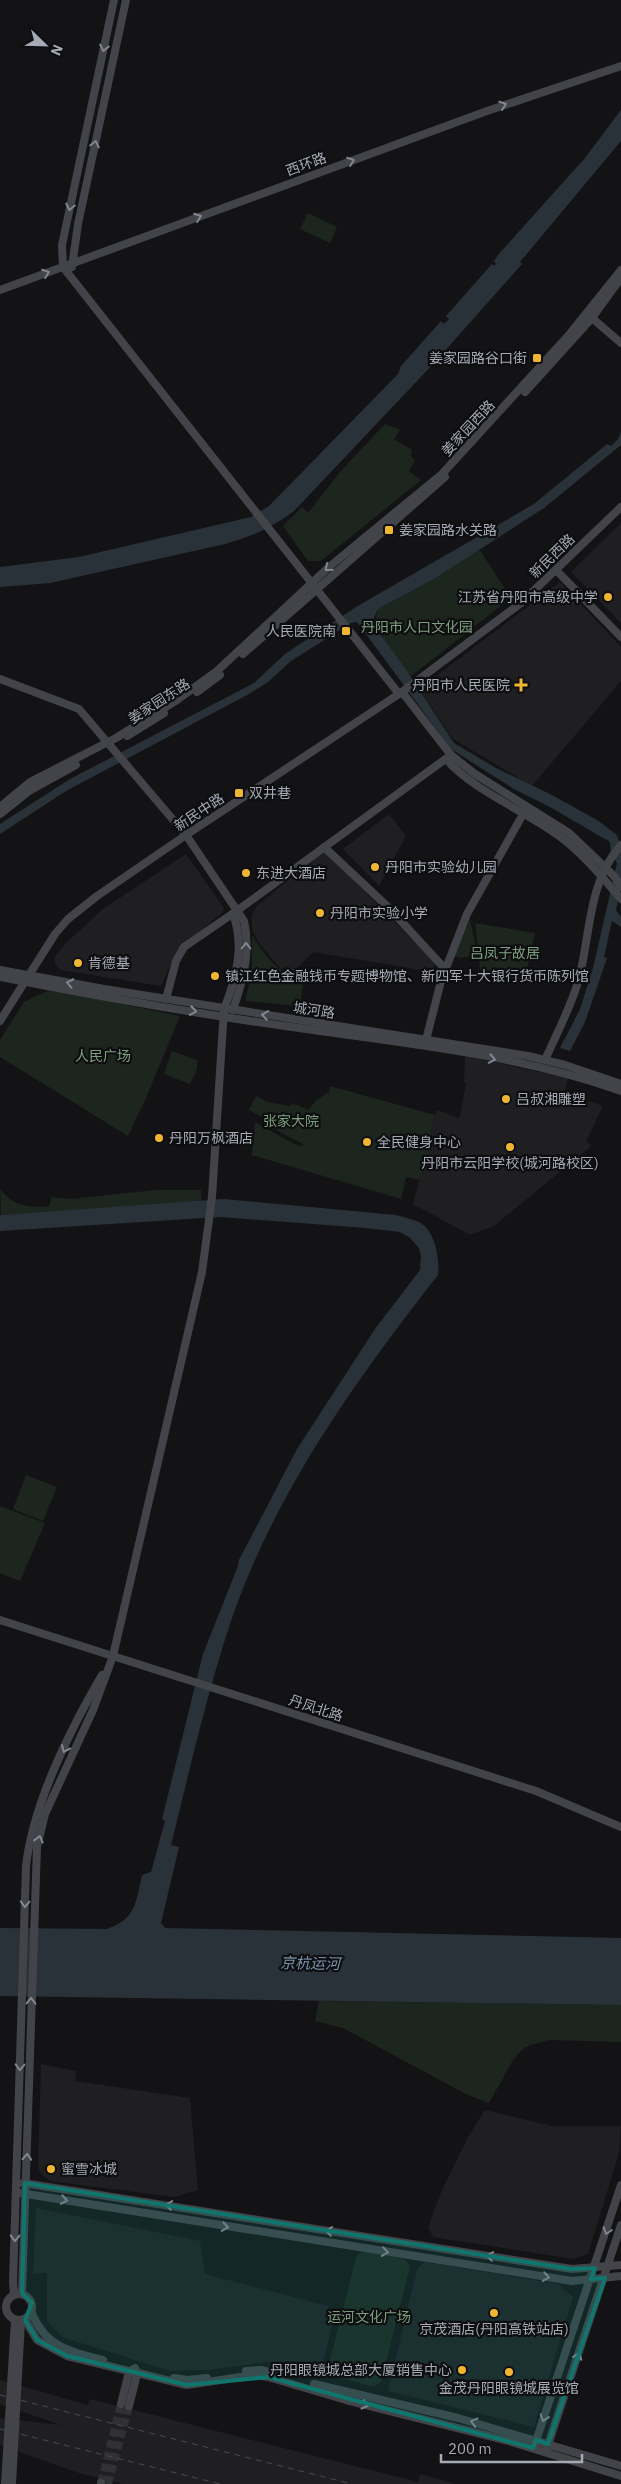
<svg xmlns="http://www.w3.org/2000/svg" width="621" height="2484" viewBox="0 0 621 2484" font-family="'IBM Plex Sans','Noto Sans SC',sans-serif">
	<style>
		.built { fill: #1f1f22 }
		.green { fill: #1d251f }
		.water { fill: #2a3239 }
		.lines { fill: none; stroke-linecap: round; stroke-linejoin: round }
		.secondary-tunnel { stroke: #303135; stroke-width: 8; stroke-dasharray: 8 4; stroke-linecap: butt }
		.secondary { stroke: #42444a; stroke-width: 8 }
		.rail { stroke: #494b51; stroke-width: 1; stroke-dasharray: 6 5; stroke-linecap: butt }
		.oneway { stroke: #828690 }
		.marked { fill: #0f766e; fill-opacity: 0.2; stroke: #0f766e; stroke-width: 4; stroke-linejoin: round }
		.poi-dot { fill: #f0b531; stroke: #0e0e10; stroke-width: 2 }
		.labels { text-anchor: middle; dominant-baseline: central; stroke-width: 4.5; stroke-linejoin: round; paint-order: stroke }
		.street-label { font-size: 14px; fill: #a5aab5; stroke: #0e0e10 }
		.poi-label { font-size: 14px; fill: #a5aab5; stroke: #0e0e10; text-anchor: start }
		.park-label { font-size: 14px; fill: #7ca07f; stroke: #0e0e10 }
		.water-label { font-size: 15px; font-style: italic; fill: #7c96b0; stroke: #0e0e10 }
	</style>
	<rect width="100%" height="100%" fill="#131315"/>
	<g class="built">
		<path d="M621 523V623L571 572Z"/>
		<path d="M560 582 621 647V681L532 786 453 739 419 689Z"/>
		<path d="M389 814 406 836 379 886 343 849Z"/>
		<path d="M324 850 435 963 433 972 313 952 291 975 285 967 281 969 259 943 253 932 251 918 256 907Z"/>
		<path d="M186 854 224 908 223 912 176 952 161 986 60 970 55 964V957L64 945 103 909Z"/>
		<path d="M465 1056 568 1078 564 1093 603 1106 586 1141 591 1145 589 1148 494 1226 470 1235 413 1204 422 1171 430 1153 431 1128 437 1110 458 1118 460 1116 466 1083 464 1082Z"/>
		<path d="M41 2064 76 2071 75 2081 190 2098 198 2190 174 2197 50 2181 42 2175 38 2168Z"/>
		<path d="M485 2110 552 2126H621L619 2153 588 2254 573 2259 433 2237 428 2227 442 2190 468 2137Z"/>
		<path d="M36 2208 200 2241 205 2274 328 2306 334 2316 320 2377 268 2362 208 2370 170 2371 62 2337 47 2321V2273L33 2274Z"/>
		<path d="M424 2262 558 2284 573 2297 534 2427 388 2391 417 2269Z"/>
		<path d="M0 2380 88 2405 90 2399 418 2482 420 2474 456 2484H123L79 2473 0 2445V2418L61 2425 0 2404Z"/>
	</g>
	<g class="green">
		<path d="M308 213 337 227 330 243 300 229Z"/>
		<path d="M385 424 400 430 394 439 412 450 411 456 415 461 409 471 421 480 321 561H308L283 526 302 507 308 513 340 472Z"/>
		<path d="M479 549 511 598 410 677 374 625 378 609 434 579Z"/>
		<path d="M470 919 477 954 461 958 454 956Z"/>
		<path d="M475 923 535 933 524 983 481 977Z"/>
		<path d="M252 935C263 952 279 978 301 976L303 983 300 1006 245 1001 252 972Z"/>
		<path d="M47 991 63 992 180 1016 146 1098 128 1136 0 1057V1040L24 1002Z"/>
		<path d="M172 1051 197 1060V1069L190 1084 164 1074Z"/>
		<path d="M330 1086 435 1115 431 1128 430 1153 419 1180 406 1177 401 1199 252 1155 255 1122 296 1145 302 1146 303 1144 272 1128 274 1124 249 1110 256 1096 268 1102 290 1106 292 1103 309 1110 315 1101 329 1092Z"/>
		<path d="M0 1189C13 1206 29 1208 49 1206L52 1197 70 1199 156 1190H201V1202L1 1215Z"/>
		<path d="M26 1475 57 1487 43 1521 13 1509Z"/>
		<path d="M0 1506 45 1523 20 1581 0 1573Z"/>
		<path d="M319 2001 621 2005V2042L548 2040 525 2047 513 2060 489 2103 466 2094 343 2028 315 2021Z"/>
		<path d="M367 2251 404 2259 410 2266 381 2382 374 2387 334 2376 330 2373 328 2368 356 2257 361 2252Z"/>
	</g>
	<g class="water">
		<path d="M621 110V141L520 262 522 264 435 362 294 511C273 527 251 537 225 544L50 583 0 587V567L79 557 251 517 269 506 398 374 401 366 441 321 444 324 449 319 446 316 492 264 494 266 496 264 494 261 498 255 585 158Z"/>
		<path d="M621 432V445L544 508 434 579 378 609 373 620 378 631 407 671 454 743 496 768 550 794 597 820 616 834 621 845V885L616 910 621 917V927L612 921 604 957 607 958 585 1022 570 1051 560 1048 580 1009 593 968 617 863 611 854 610 842 550 807 514 789 451 749 357 622 351 623 291 661 268 682 249 694 66 791 0 834V824L70 779 254 683 285 654 356 607 534 504 607 444 611 446 618 439Z"/>
		<path d="M224 1199 396 1215C403 1217 412 1219 419 1222 435 1230 440 1259 438 1275 356 1380 276 1491 232 1618 207 1692 190 1769 171 1845L179 1847 161 1923 165 1928 621 1938V2005L0 1996V1928L107 1929C136 1919 136 1902 142 1875L151 1872 165 1821 162 1819 203 1654 238 1566 239 1560 297 1449 375 1329 420 1270 421 1257 419 1248 409 1237 400 1232 366 1228 220 1217 0 1231V1215Z"/>
	</g>
	<g class="lines">
		<g class="secondary-tunnel">
			<path d="M101 2483 121 2404"/>
			<path d="M108 2484 129 2406"/>
		</g>
		<g class="secondary">
			<path d="M114 0 62 245 63 267 399 694"/>
			<path d="M72 267 78 224 126 0"/>
			<path d="M0 290 487 111 621 66"/>
			<path d="M592 318 621 343"/>
			<path d="M525 392 592 318 621 278"/>
			<path d="M556 570 621 637"/>
			<path d="M243 654 445 477"/>
			<path d="M0 679 79 709 186 835 244 921C251 952 243 980 233 1010"/>
			<path d="M197 692 220 675"/>
			<path d="M402 692 451 755 475 774 569 833 614 876 621 887"/>
			<path d="M127 736 164 713"/>
			<path d="M446 759C473 791 528 812 562 838 584 855 603 878 621 899"/>
			<path d="M0 807 30 782 116 738 177 700 217 671 329 567 442 474 568 336 621 270"/>
			<path d="M0 814 29 791 76 765"/>
			<path d="M324 847 389 908 445 969"/>
			<path d="M0 970 104 989 528 1056 565 1065 621 1084"/>
			<path d="M0 977C101 997 204 1015 306 1029 411 1044 520 1055 621 1091"/>
			<path d="M166 999 176 961 184 947 238 910 451 755"/>
			<path d="M0 1021 55 934 68 919 97 896 186 835 402 692 521 603 621 507"/>
			<path d="M426 1040 441 981 467 914 527 807"/>
			<path d="M545 1060C556 1035 570 1009 578 982 591 936 587 883 621 845"/>
			<path d="M0 1620 536 1791 621 1827"/>
			<path d="M23 2183 572 2269 621 2265"/>
			<path d="M20 2193 572 2281 621 2276"/>
			<path d="M22 2293 37 1847 45 1814 93 1710 113 1656 202 1272 212 1197 224 1009C236 979 245 946 233 914"/>
			<circle cx="19" cy="2307" r="13"/>
			<path d="M14 2294 13 2282 26 1866C33 1804 71 1728 102 1675"/>
			<path d="M31 2311C45 2347 68 2351 103 2360"/>
			<path d="M25 2320 37 2340 67 2356 187 2385 254 2375 268 2377 346 2400 509 2441 621 2476"/>
			<path d="M246 2371 261 2370 274 2373"/>
			<path d="M174 2378 188 2380 207 2378"/>
			<path d="M314 2384 458 2418 621 2466"/>
			<path d="M121 2404 129 2372 135 2368 137 2374 129 2406"/>
			<path d="M535 2444 621 2185"/>
			<path d="M547 2448 621 2225"/>
			<path d="M5 2484 15 2320"/>
			<path d="M12 2484 21 2321"/>
			<path d="M101 2484V2483"/>
		</g>
		<g class="rail">
			<path d="M0 2395 352 2484"/>
			<path d="M0 2429 220 2484"/>
		</g>
	</g>
	<defs><path id="oneway-chevron" d="M-2-3.5L2.5 0L-2 3.5" fill="none" stroke-width="1.6" stroke-linecap="round" stroke-linejoin="round" transform="scale(1.25)"/></defs>
	<g class="oneway">
		<use href="#oneway-chevron" transform="translate(104 48) rotate(102)"/>
		<use href="#oneway-chevron" transform="translate(503 105) rotate(-19)"/>
		<use href="#oneway-chevron" transform="translate(95 144) rotate(-78)"/>
		<use href="#oneway-chevron" transform="translate(351 161) rotate(-20)"/>
		<use href="#oneway-chevron" transform="translate(70 207) rotate(102)"/>
		<use href="#oneway-chevron" transform="translate(198 217) rotate(-20)"/>
		<use href="#oneway-chevron" transform="translate(46 273) rotate(-20)"/>
		<use href="#oneway-chevron" transform="translate(328 568) rotate(140)"/>
		<use href="#oneway-chevron" transform="translate(246 946) rotate(-90)"/>
		<use href="#oneway-chevron" transform="translate(70 983) rotate(-168)"/>
		<use href="#oneway-chevron" transform="translate(193 1011) rotate(10)"/>
		<use href="#oneway-chevron" transform="translate(265 1015) rotate(-171)"/>
		<use href="#oneway-chevron" transform="translate(492 1059) rotate(11)"/>
		<use href="#oneway-chevron" transform="translate(65 1749) rotate(114)"/>
		<use href="#oneway-chevron" transform="translate(39 1839) rotate(-76)"/>
		<use href="#oneway-chevron" transform="translate(25 1904) rotate(92)"/>
		<use href="#oneway-chevron" transform="translate(31 2001) rotate(-89)"/>
		<use href="#oneway-chevron" transform="translate(20 2067) rotate(92)"/>
		<use href="#oneway-chevron" transform="translate(27 2157) rotate(-87)"/>
		<use href="#oneway-chevron" transform="translate(64 2200) rotate(10)"/>
		<use href="#oneway-chevron" transform="translate(169 2205) rotate(-171)"/>
		<use href="#oneway-chevron" transform="translate(225 2227) rotate(9)"/>
		<use href="#oneway-chevron" transform="translate(329 2231) rotate(-171)"/>
		<use href="#oneway-chevron" transform="translate(607 2231) rotate(108)"/>
		<use href="#oneway-chevron" transform="translate(15 2238) rotate(92)"/>
		<use href="#oneway-chevron" transform="translate(385 2252) rotate(9)"/>
		<use href="#oneway-chevron" transform="translate(490 2256) rotate(-171)"/>
		<use href="#oneway-chevron" transform="translate(546 2277) rotate(9)"/>
		<use href="#oneway-chevron" transform="translate(578 2356) rotate(-71)"/>
		<use href="#oneway-chevron" transform="translate(365 2405) rotate(14)"/>
		<use href="#oneway-chevron" transform="translate(544 2418) rotate(109)"/>
		<use href="#oneway-chevron" transform="translate(474 2422) rotate(-164)"/>
	</g>
	<path class="marked" d="M25 2183 572 2269 595 2268 591 2279 605 2278 548 2444 536 2440 533 2448 268 2377 187 2385 67 2356 37 2340 25 2320 32 2303 22 2293Z"/>
	<g class="poi-dot">
		<rect x="532" y="353" width="10" height="10" rx="2.5"/>
		<rect x="384" y="525" width="10" height="10" rx="2.5"/>
		<circle cx="608" cy="597" r="5"/>
		<rect x="341" y="626" width="10" height="10" rx="2.5"/>
		<path d="M518.5 677.5h5v5h5v5h-5v5h-5v-5h-5v-5h5z"/>
		<rect x="234" y="788" width="10" height="10" rx="2.5"/>
		<circle cx="375" cy="867" r="5"/>
		<circle cx="246" cy="873" r="5"/>
		<circle cx="320" cy="913" r="5"/>
		<circle cx="78" cy="963" r="5"/>
		<circle cx="215" cy="976" r="5"/>
		<circle cx="506" cy="1099" r="5"/>
		<circle cx="159" cy="1138" r="5"/>
		<circle cx="367" cy="1142" r="5"/>
		<circle cx="510" cy="1147" r="5"/>
		<circle cx="51" cy="2169" r="5"/>
		<circle cx="494" cy="2313" r="5"/>
		<circle cx="462" cy="2370" r="5"/>
		<circle cx="509" cy="2372" r="5"/>
	</g>
	<g class="labels">
		<g class="street-label">
			<text transform="translate(306 164) rotate(-20)">西环路</text>
			<text transform="translate(468 428) rotate(-47)">姜家园西路</text>
			<text transform="translate(552 556) rotate(-44)">新民西路</text>
			<text transform="translate(159 701) rotate(-33)">姜家园东路</text>
			<text transform="translate(199 812) rotate(-33)">新民中路</text>
			<text transform="translate(314 1010) rotate(9)">城河路</text>
			<text transform="translate(316 1708) rotate(18)">丹凤北路</text>
		</g>
		<g class="poi-label">
			<text x="527" y="358" text-anchor="end">姜家园路谷口街</text>
			<text x="399" y="530">姜家园路水关路</text>
			<text x="598" y="597" text-anchor="end">江苏省丹阳市高级中学</text>
			<text x="336" y="631" text-anchor="end">人民医院南</text>
			<text x="510" y="685" text-anchor="end">丹阳市人民医院</text>
			<text x="249" y="793">双井巷</text>
			<text x="385" y="867">丹阳市实验幼儿园</text>
			<text x="256" y="873">东进大酒店</text>
			<text x="330" y="913">丹阳市实验小学</text>
			<text x="88" y="963">肯德基</text>
			<text x="225" y="976">镇江红色金融钱币专题博物馆、新四军十大银行货币陈列馆</text>
			<text x="516" y="1099">吕叔湘雕塑</text>
			<text x="169" y="1138">丹阳万枫酒店</text>
			<text x="377" y="1142">全民健身中心</text>
			<text x="510" y="1163" text-anchor="middle">丹阳市云阳学校(城河路校区)</text>
			<text x="61" y="2169">蜜雪冰城</text>
			<text x="494" y="2329" text-anchor="middle">京茂酒店(丹阳高铁站店)</text>
			<text x="452" y="2370" text-anchor="end">丹阳眼镜城总部大厦销售中心</text>
			<text x="509" y="2388" text-anchor="middle">金茂丹阳眼镜城展览馆</text>
		</g>
		<g class="park-label">
			<text x="417" y="627">丹阳市人口文化园</text>
			<text x="505" y="953">吕凤子故居</text>
			<text x="103" y="1056">人民广场</text>
			<text x="291" y="1121">张家大院</text>
			<text x="369" y="2317">运河文化广场</text>
		</g>
		<g class="water-label">
			<text transform="translate(310 1963) rotate(1)">京杭运河</text>
		</g>
	</g>
	<g transform="translate(45 45) rotate(113)" stroke="#0e0e10" stroke-width="4" paint-order="stroke">
	<path d="M0-4L9 19L0 12L-9 19Z" fill="#a5aab5"/>
	<text y="-8" font-size="14" font-weight="bold" text-anchor="middle" fill="#a5aab5">N</text>
	</g>
	<path d="M441 2454v8h141v-8" fill="none" stroke="#a5aab5" stroke-width="2.5"/>
	<text x="448" y="2454" font-size="15" fill="#a5aab5" stroke="#0e0e10" stroke-width="4" paint-order="stroke">200 m</text>
</svg>
